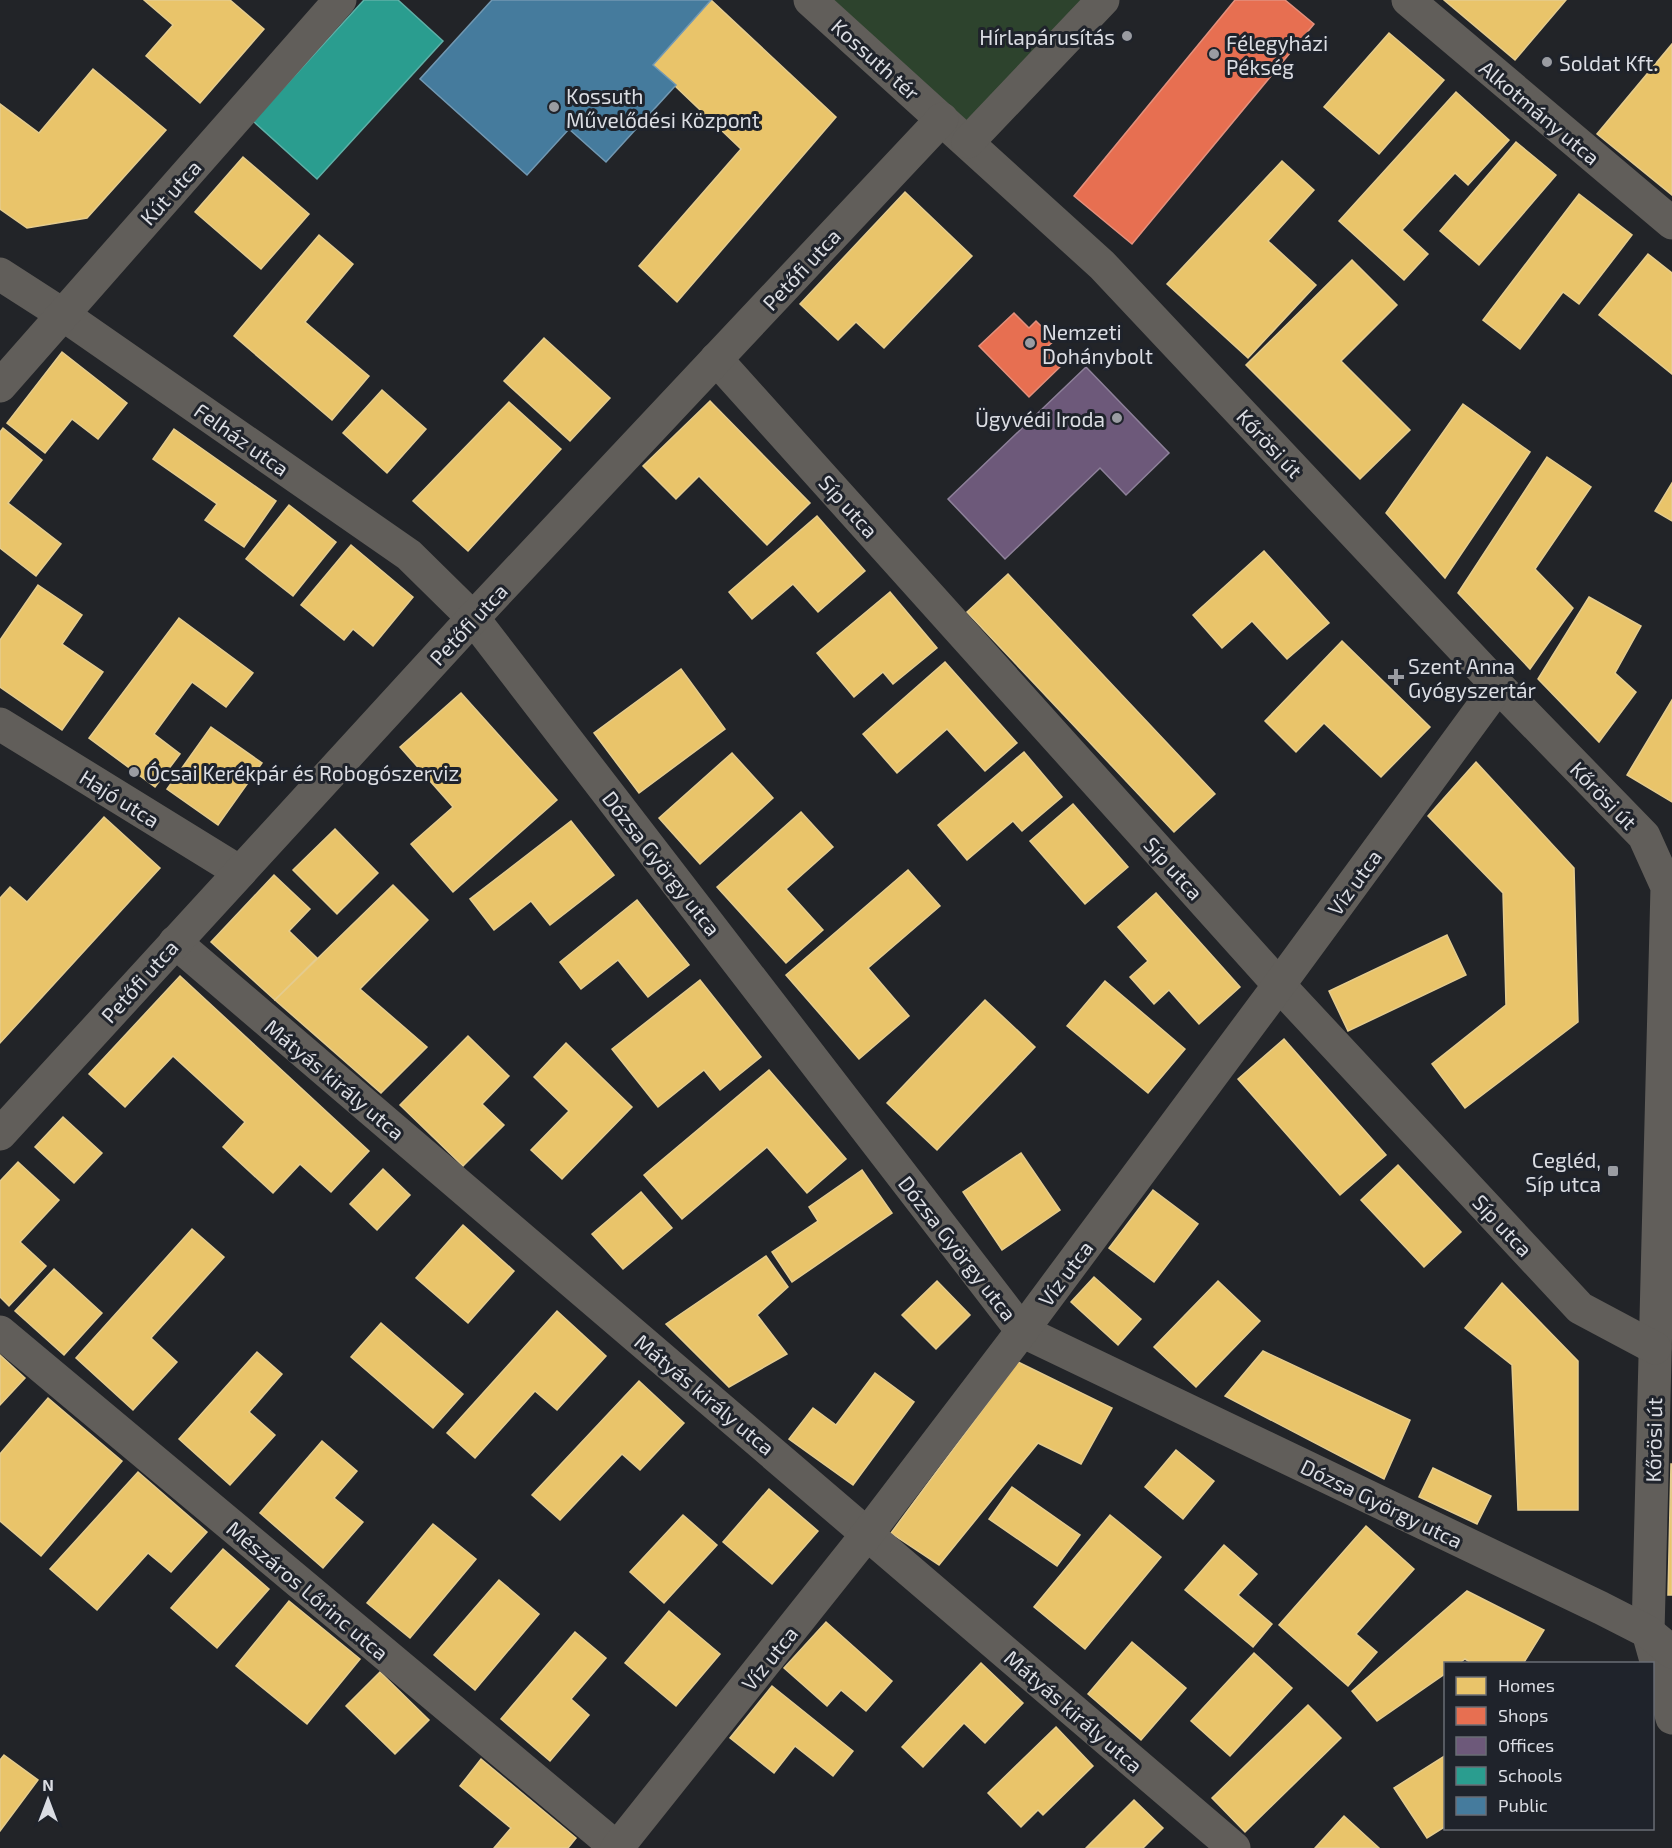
<svg xmlns="http://www.w3.org/2000/svg" width="1672" height="1848" viewBox="0 0 1672 1848" font-family="'Exo 2',sans-serif">
	<style>
		.green { fill: #2d432d }
		.homes { fill: #e9c46a; stroke: #e5cc8e; stroke-width: 1.5 }
		.shops { fill: #e76f51; stroke: #e3907d; stroke-width: 1.5 }
		.offices { fill: #6d597a; stroke: #8e819a; stroke-width: 1.5 }
		.schools { fill: #2a9d8f; stroke: #5fb0a8; stroke-width: 1.5 }
		.public { fill: #457b9d; stroke: #7298b2; stroke-width: 1.5 }
		.lines { fill: none; stroke-linecap: round; stroke-linejoin: round }
		.street { stroke: #615e5a; stroke-width: 33 }
		.poi-dot { fill: #9a9ca2; stroke: #1f232b; stroke-width: 2 }
		.labels { text-anchor: middle; dominant-baseline: central; stroke-width: 6; stroke-linejoin: round; paint-order: stroke }
		.poi-label { font-size: 21px; fill: #dbdde3; stroke: #1f232b; text-anchor: start }
		.street-label { font-size: 21px; fill: #dbdde3; stroke: #1f232b }
	</style>
	<rect width="100%" height="100%" fill="#222428"/>
	<path class="green" d="M810 0H1103L968 142Z"/>
	<g class="homes">
		<path d="M144 0H230L264 29 200 103 146 56 173 25Z"/>
		<path d="M711 0 836 117 677 302 639 266 741 149 653 65Z"/>
		<path d="M1444 0H1566L1515 60Z"/>
		<path d="M1389 33 1444 80 1379 154 1324 107Z"/>
		<path d="M1672 44V195L1597 134Z"/>
		<path d="M93 69 166 130 87 218 27 228 0 209V104L39 133Z"/>
		<path d="M1456 92 1509 140 1468 185 1455 173 1402 230 1428 254 1404 280 1339 221Z"/>
		<path d="M1516 142 1556 175 1479 265 1440 231Z"/>
		<path d="M243 157 309 214 261 269 195 212Z"/>
		<path d="M1282 161 1314 190 1268 241 1316 285 1248 358 1167 284Z"/>
		<path d="M905 192 972 256 884 348 856 322 838 340 800 304Z"/>
		<path d="M1579 194 1632 235 1579 304 1563 292 1520 349 1483 320Z"/>
		<path d="M319 235 353 264 305 322 369 376 332 420 234 336Z"/>
		<path d="M1648 254 1672 273V374L1599 315Z"/>
		<path d="M1352 260 1397 305 1341 361 1410 430 1360 479 1246 365Z"/>
		<path d="M544 338 610 398 570 441 504 381Z"/>
		<path d="M62 352 127 403 98 439 72 419 45 453 7 423Z"/>
		<path d="M382 390 426 429 387 473 343 433Z"/>
		<path d="M710 401 810 503 767 545 699 476 676 499 643 466Z"/>
		<path d="M509 402 561 449 468 551 413 501Z"/>
		<path d="M1463 404 1530 452 1445 578 1386 513Z"/>
		<path d="M3 428 42 460 8 503 61 544 36 576 0 548V432Z"/>
		<path d="M174 429 276 501 244 547 205 520 217 504 153 459Z"/>
		<path d="M1547 457 1591 487 1535 569 1573 608 1530 669 1458 593Z"/>
		<path d="M1672 483V521L1655 511Z"/>
		<path d="M289 505 336 542 293 596 246 559Z"/>
		<path d="M817 516 865 571 818 612 793 584 752 619 729 592Z"/>
		<path d="M351 545 413 597 373 646 353 629 344 640 301 605Z"/>
		<path d="M1264 551 1329 623 1287 659 1252 621 1222 648 1193 615Z"/>
		<path d="M1008 574 1215 794 1174 832 967 612Z"/>
		<path d="M38 585 82 615 62 644 103 672 62 730 0 687V640Z"/>
		<path d="M890 592 937 648 893 684 883 672 854 697 817 653Z"/>
		<path d="M1589 597 1641 626 1615 673 1636 692 1599 742 1538 679Z"/>
		<path d="M179 618 253 673 226 707 192 682 154 734 180 754 155 787 89 738Z"/>
		<path d="M1342 641 1430 727 1381 777 1324 723 1296 752 1265 721Z"/>
		<path d="M945 662 1017 743 985 771 947 729 897 773 863 734Z"/>
		<path d="M681 669 725 729 639 793 594 733Z"/>
		<path d="M461 693 557 800 453 892 411 844 453 807 400 747Z"/>
		<path d="M1672 700V802L1627 775Z"/>
		<path d="M211 727 262 763 218 825 167 789Z"/>
		<path d="M1024 752 1062 797 1022 831 1013 821 967 860 938 825Z"/>
		<path d="M732 753 773 798 700 864 659 818Z"/>
		<path d="M1476 762 1574 868 1578 1022 1465 1108 1432 1064 1506 1005 1503 893 1428 816Z"/>
		<path d="M1073 804 1128 867 1085 904 1030 841Z"/>
		<path d="M801 812 833 847 786 889 823 930 786 963 717 887Z"/>
		<path d="M104 817 160 868 0 1043V898L10 887 27 902Z"/>
		<path d="M571 821 614 875 550 925 531 901 494 930 470 899Z"/>
		<path d="M335 829 378 873 337 914 293 870Z"/>
		<path d="M908 870 940 906 868 968 909 1016 859 1059 786 975Z"/>
		<path d="M274 875 310 909 289 931 317 958 275 1000 211 942Z"/>
		<path d="M393 885 428 920 360 989 427 1047 381 1093 275 1000Z"/>
		<path d="M1156 893 1240 987 1199 1024 1169 990 1154 1004 1130 977 1148 961 1118 927Z"/>
		<path d="M637 900 689 965 648 997 618 960 581 989 560 962Z"/>
		<path d="M1447 935 1466 975 1348 1031 1329 991Z"/>
		<path d="M180 976 369 1151 331 1192 300 1164 273 1193 223 1147 245 1122 173 1056 125 1107 89 1074Z"/>
		<path d="M700 980 761 1057 720 1090 704 1070 658 1107 612 1049Z"/>
		<path d="M1105 981 1185 1049 1148 1093 1067 1026Z"/>
		<path d="M985 1000 1035 1047 937 1150 887 1103Z"/>
		<path d="M468 1036 509 1076 482 1104 504 1125 463 1166 400 1105Z"/>
		<path d="M1284 1039 1386 1155 1340 1195 1238 1079Z"/>
		<path d="M566 1043 632 1107 562 1179 531 1150 569 1111 534 1077Z"/>
		<path d="M769 1070 846 1159 807 1193 767 1147 682 1219 644 1175Z"/>
		<path d="M63 1117 102 1153 74 1183 35 1147Z"/>
		<path d="M1021 1153 1060 1210 1002 1250 963 1192Z"/>
		<path d="M18 1162 59 1200 20 1242 46 1266 9 1306 0 1297V1181Z"/>
		<path d="M1398 1165 1461 1232 1424 1267 1361 1200Z"/>
		<path d="M383 1169 410 1195 377 1230 350 1204Z"/>
		<path d="M862 1170 892 1213 792 1282 772 1252 818 1221 809 1207Z"/>
		<path d="M1153 1190 1198 1224 1154 1282 1109 1248Z"/>
		<path d="M641 1192 672 1228 623 1269 592 1234Z"/>
		<path d="M463 1225 514 1271 468 1323 416 1278Z"/>
		<path d="M192 1229 224 1257 151 1338 177 1362 133 1410 76 1358Z"/>
		<path d="M766 1256 788 1287 757 1315 787 1354 729 1387 666 1324Z"/>
		<path d="M54 1269 102 1313 64 1355 15 1311Z"/>
		<path d="M1094 1277 1141 1319 1118 1345 1071 1302Z"/>
		<path d="M937 1281 970 1315 936 1349 902 1315Z"/>
		<path d="M1218 1281 1260 1321 1196 1387 1154 1347Z"/>
		<path d="M1502 1283 1578 1361V1510H1518L1512 1365 1465 1328Z"/>
		<path d="M557 1311 606 1356 557 1410 535 1391 475 1458 447 1433Z"/>
		<path d="M381 1323 463 1394 433 1428 351 1357Z"/>
		<path d="M1263 1351 1410 1420 1384 1479 1225 1396Z"/>
		<path d="M257 1352 282 1374 249 1412 275 1435 230 1485 179 1439Z"/>
		<path d="M0 1355 25 1378 0 1405Z"/>
		<path d="M1018 1362 1112 1408 1081 1464 1038 1443 939 1565 891 1533Z"/>
		<path d="M875 1373 914 1402 853 1485 789 1439 813 1408 836 1425Z"/>
		<path d="M639 1381 684 1423 640 1470 622 1454 560 1520 532 1495Z"/>
		<path d="M48 1398 122 1461 41 1556 0 1521V1454Z"/>
		<path d="M322 1441 357 1471 334 1498 363 1522 323 1568 260 1513Z"/>
		<path d="M1176 1450 1214 1481 1183 1519 1145 1487Z"/>
		<path d="M1671 1464H1672V1595H1668Z"/>
		<path d="M1433 1468 1491 1496 1477 1524 1419 1497Z"/>
		<path d="M138 1472 207 1532 171 1572 148 1553 97 1610 50 1569Z"/>
		<path d="M1012 1487 1080 1535 1057 1566 989 1519Z"/>
		<path d="M769 1489 818 1531 772 1584 723 1542Z"/>
		<path d="M683 1515 717 1545 664 1603 630 1572Z"/>
		<path d="M1110 1515 1161 1557 1085 1649 1034 1607Z"/>
		<path d="M433 1524 476 1559 410 1638 367 1603Z"/>
		<path d="M1366 1526 1414 1569 1356 1634 1377 1652 1348 1686 1279 1625Z"/>
		<path d="M1224 1545 1257 1574 1238 1595 1272 1624 1253 1647 1185 1590Z"/>
		<path d="M223 1549 269 1589 217 1648 171 1608Z"/>
		<path d="M499 1580 539 1614 475 1690 434 1655Z"/>
		<path d="M1467 1591 1544 1630 1523 1664H1473L1465 1659 1458 1664H1446V1673L1377 1721 1352 1691Z"/>
		<path d="M289 1601 360 1659 307 1724 236 1666Z"/>
		<path d="M669 1611 720 1654 676 1706 625 1663Z"/>
		<path d="M826 1622 892 1681 866 1711 841 1690 827 1706 784 1668Z"/>
		<path d="M575 1632 606 1658 571 1699 589 1715 550 1761 501 1719Z"/>
		<path d="M1132 1642 1186 1688 1141 1740 1088 1694Z"/>
		<path d="M1254 1653 1292 1688 1230 1756 1191 1721Z"/>
		<path d="M981 1663 1023 1703 985 1743 964 1723 923 1767 902 1747Z"/>
		<path d="M380 1672 429 1720 395 1754 346 1706Z"/>
		<path d="M772 1686 853 1751 833 1776 795 1746 774 1773 730 1738Z"/>
		<path d="M1308 1705 1341 1738 1245 1832 1212 1798Z"/>
		<path d="M1056 1727 1093 1766 1043 1815 1038 1810 1021 1827 988 1793Z"/>
		<path d="M4 1755 38 1780 0 1831V1760Z"/>
		<path d="M1446 1755V1826L1427 1838 1394 1788Z"/>
		<path d="M481 1759 576 1838 568 1848H494L511 1828 460 1786Z"/>
		<path d="M1134 1800 1163 1828 1143 1848H1086Z"/>
		<path d="M1344 1816 1379 1848H1315Z"/>
	</g>
	<g class="shops">
		<path d="M1235 0H1285L1314 24 1132 244 1074 196Z"/>
		<path d="M1014 313 1029 328 1036 321 1055 340 1047 347 1063 364 1029 397 979 346Z"/>
	</g>
	<path class="offices" d="M1086 367 1169 453 1126 495 1100 468 1005 559 948 499Z"/>
	<path class="schools" d="M364 0H398L443 41 317 179 253 121Z"/>
	<path class="public" d="M492 0H711L653 65 676 85 606 162 569 129 527 175 420 79Z"/>
	<g class="lines">
		<g class="street">
			<path d="M810 0 1102 265 1498 686 1644 836 1667 887 1648 1632 1672 1718"/>
			<path d="M1408 0 1672 223"/>
			<path d="M968 142 1103 0"/>
			<path d="M0 274 62 314 409 555 473 618 1022 1331 1601 1608 1648 1632 1672 1652"/>
			<path d="M716 359 1279 985 1580 1308 1655 1348"/>
			<path d="M0 386 340 0"/>
			<path d="M0 724 240 872"/>
			<path d="M175 942 1234 1848"/>
			<path d="M0 1134 473 618 942 119"/>
			<path d="M0 1332 617 1848"/>
			<path d="M617 1848 868 1533 1022 1331 1279 985 1498 686"/>
		</g>
	</g>
	<g class="poi-dot">
		<circle cx="1127" cy="36" r="6"/>
		<circle cx="1214" cy="54" r="6"/>
		<circle cx="1547" cy="62" r="6"/>
		<circle cx="554" cy="107" r="6"/>
		<circle cx="1030" cy="343" r="6"/>
		<circle cx="1117" cy="418" r="6"/>
		<path d="M1393 668h6v6h6v6h-6v6h-6v-6h-6v-6h6z"/>
		<circle cx="134" cy="772" r="6"/>
		<rect x="1607" y="1165" width="12" height="12" rx="3"/>
	</g>
	<g class="labels">
		<g class="poi-label">
			<text x="1115" y="36" text-anchor="end">Hírlapárusítás</text>
			<text x="1226" y="42">Félegyházi<tspan x="1226" dy="24">Pékség</tspan></text>
			<text x="1559" y="62">Soldat Kft.</text>
			<text x="566" y="95">Kossuth<tspan x="566" dy="24">Művelődési Központ</tspan></text>
			<text x="1042" y="331">Nemzeti<tspan x="1042" dy="24">Dohánybolt</tspan></text>
			<text x="1105" y="418" text-anchor="end">Ügyvédi Iroda</text>
			<text x="1408" y="665">Szent Anna<tspan x="1408" dy="24">Gyógyszertár</tspan></text>
			<text x="146" y="772">Ócsai Kerékpár és Robogószerviz</text>
			<text x="1601" y="1159" text-anchor="end">Cegléd,<tspan x="1601" dy="24">Síp utca</tspan></text>
		</g>
		<g class="street-label">
			<text transform="translate(876 59) rotate(42)">Kossuth tér</text>
			<text transform="translate(1540 112) rotate(40)">Alkotmány utca</text>
			<text transform="translate(170 192) rotate(-48)">Kút utca</text>
			<text transform="translate(801 269) rotate(-47)">Petőfi utca</text>
			<text transform="translate(242 439) rotate(35)">Felház utca</text>
			<text transform="translate(1270 443) rotate(47)">Kőrösi út</text>
			<text transform="translate(849 506) rotate(48)">Síp utca</text>
			<text transform="translate(468 624) rotate(-47)">Petőfi utca</text>
			<text transform="translate(1604 795) rotate(46)">Kőrösi út</text>
			<text transform="translate(120 798) rotate(32)">Hajó utca</text>
			<text transform="translate(662 863) rotate(52)">Dózsa György utca</text>
			<text transform="translate(1174 868) rotate(48)">Síp utca</text>
			<text transform="translate(1354 882) rotate(-54)">Víz utca</text>
			<text transform="translate(139 981) rotate(-48)">Petőfi utca</text>
			<text transform="translate(335 1079) rotate(40)">Mátyás király utca</text>
			<text transform="translate(1503 1225) rotate(47)">Síp utca</text>
			<text transform="translate(958 1248) rotate(52)">Dózsa György utca</text>
			<text transform="translate(1065 1273) rotate(-53)">Víz utca</text>
			<text transform="translate(705 1394) rotate(40)">Mátyás király utca</text>
			<text transform="translate(1653 1440) rotate(-89)">Kőrösi út</text>
			<text transform="translate(1382 1503) rotate(26)">Dózsa György utca</text>
			<text transform="translate(308 1590) rotate(40)">Mészáros Lőrinc utca</text>
			<text transform="translate(769 1658) rotate(-51)">Víz utca</text>
			<text transform="translate(1074 1711) rotate(41)">Mátyás király utca</text>
		</g>
	</g>
	<rect x="1444" y="1662" width="210" height="168" fill="#1f232b" stroke="#6a6d75" stroke-width="1.5"/>
	<rect x="1456" y="1677" width="30" height="18" fill="#e9c46a" stroke="#6a6d75" stroke-width="1.5"/>
	<text x="1498" y="1692" font-size="18" fill="#dbdde3">Homes</text>
	<rect x="1456" y="1707" width="30" height="18" fill="#e76f51" stroke="#6a6d75" stroke-width="1.5"/>
	<text x="1498" y="1722" font-size="18" fill="#dbdde3">Shops</text>
	<rect x="1456" y="1737" width="30" height="18" fill="#6d597a" stroke="#6a6d75" stroke-width="1.5"/>
	<text x="1498" y="1752" font-size="18" fill="#dbdde3">Offices</text>
	<rect x="1456" y="1767" width="30" height="18" fill="#2a9d8f" stroke="#6a6d75" stroke-width="1.5"/>
	<text x="1498" y="1782" font-size="18" fill="#dbdde3">Schools</text>
	<rect x="1456" y="1797" width="30" height="18" fill="#457b9d" stroke="#6a6d75" stroke-width="1.5"/>
	<text x="1498" y="1812" font-size="18" fill="#dbdde3">Public</text>
	<g transform="translate(48 1800)" stroke="#1f232b" stroke-width="4.5" paint-order="stroke">
	<path d="M0-4.5L10 22L0 15L-10 22Z" fill="#dbdde3"/>
	<text y="-9" font-size="16" font-weight="bold" text-anchor="middle" fill="#dbdde3">N</text>
	</g>
</svg>
